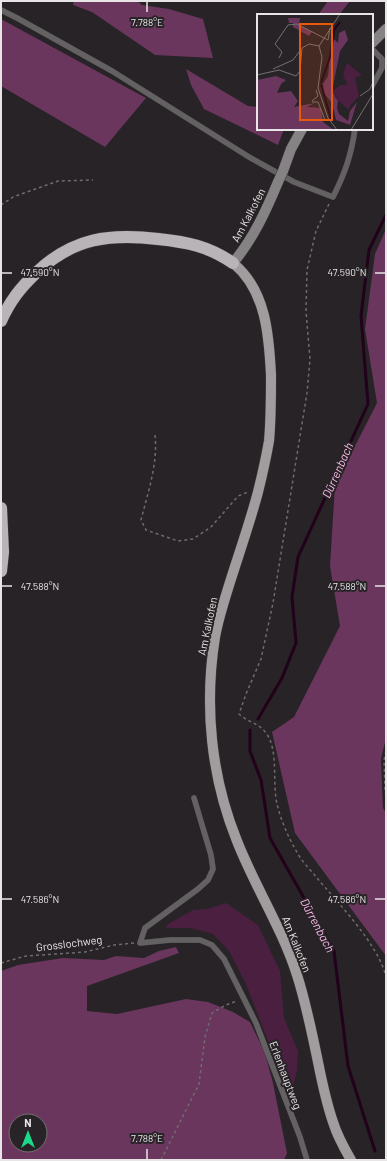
<svg xmlns="http://www.w3.org/2000/svg" width="387" height="1161" viewBox="0 0 387 1161" font-family="Barlow,sans-serif">
	<style>
		.green { fill: #4a1f40 }
		.forest { fill: #6a365d; fill-rule: evenodd }
		.lines { fill: none; stroke-linecap: round; stroke-linejoin: round }
		.stream { stroke: #22011b; stroke-width: 3 }
		.lane-casing { stroke: #423e41; stroke-width: 6 }
		.secondary-casing { stroke: #423e41; stroke-width: 11 }
		.primary-casing { stroke: #423e41; stroke-width: 11 }
		.highway-casing { stroke: #423e41; stroke-width: 13 }
		.path { stroke: #6f6c6e; stroke-width: 1.5; stroke-dasharray: 3 3; stroke-linecap: butt }
		.lane { stroke: #636162; stroke-width: 5.5 }
		.secondary { stroke: #868385; stroke-width: 10 }
		.primary { stroke: #a19d9f; stroke-width: 10 }
		.highway { stroke: #b9b4b8; stroke-width: 12 }
		.secondary-bridge-casing { stroke: #423e41; stroke-width: 11; stroke-linecap: butt }
		.secondary-bridge { stroke: #868385; stroke-width: 10 }
		.ticks { fill: none; stroke: #e8e5e7; stroke-width: 1.5 }
		.labels { text-anchor: middle; dominant-baseline: central; stroke-width: 4; stroke-linejoin: round; paint-order: stroke }
		.street-label { font-size: 11px; fill: #e8e5e7; stroke: #272326 }
		.water-label { font-size: 12px; font-style: italic; fill: #fbb9e8; stroke: #272326 }
		.inset-river { fill: none; stroke: #22011b; stroke-width: 2 }
		.inset-road { fill: none; stroke: #747173; stroke-width: 1 }
		.view { fill: #e8590c; fill-opacity: 0.15; stroke: #e8590c; stroke-width: 2 }
		.inset-edge { fill: none; stroke: #e8e5e7; stroke-width: 2 }
		.ticks-label { font-size: 10px; text-anchor: middle; fill: #e8e5e7; stroke: #272326; stroke-width: 4; stroke-linejoin: round; paint-order: stroke }
	</style>
	<rect width="100%" height="100%" fill="#272326"/>
	<path class="green" d="M226 903 258 925 280 971 284 1018 298 1051 297 1070 294 1083 289 1088 285 1084 245 982 229 951 213 934 190 928H166L168 924 193 910 207 909Z"/>
	<g class="forest">
		<path d="M74 1H137L142 5 169 9 203 19 213 58 155 55 92 12 73 5Z"/>
		<path d="M328 1H350L339 15H318Z"/>
		<path d="M1 19 146 98 105 147 1 86Z"/>
		<path d="M186 69 248 106 258 107V129H284L278 145 204 109 191 85Z"/>
		<path d="M386 229V738L381 759 383 808 386 813V956L295 833 272 732 294 717 340 626 330 566 335 485 377 403 365 329 375 254Z"/>
		<path d="M176 947 179 953 87 986V1011L117 1014 186 999 208 1002 233 1012 250 1022 265 1053 273 1083 287 1153 284 1160H1V971L18 965 63 958 104 960 116 956 144 958 159 951ZM16 1121H40V1145H16Z"/>
	</g>
	<g class="lines">
		<g class="stream">
			<path d="M258 719 282 678 296 643 292 597 298 557 368 404 361 316 369 250 386 215"/>
			<path d="M250 730V751L261 780 270 838 334 951 348 1066 375 1151"/>
		</g>
		<g class="lane-casing">
			<g id="lane">
				<path d="M1 10 17 18 112 71 249 157 294 182 333 197C345 173 351 156 355 129"/>
				<path d="M372 49 382 59V68L372 86"/>
				<path d="M194 798 211 855 213 869 208 880 198 889 145 928 140 943 170 940H200L212 945 224 959 256 1023 300 1137 307 1160"/>
			</g>
		</g>
		<g class="secondary-casing">
			<g id="secondary">
				<path d="M372 43 386 29"/>
				<path d="M283 171 291 149 302 129"/>
				<path d="M233 263C253 239 266 211 278 182"/>
			</g>
		</g>
		<g class="primary-casing">
			<path id="primary" d="M233 263C266 290 269 335 271 375 271 397 271 420 269 441 266 458 262 476 258 492 248 530 234 567 223 605 220 615 217 626 215 637 204 706 211 777 237 841 255 887 282 928 297 975 306 1003 312 1033 318 1062 322 1082 326 1102 333 1122 337 1135 344 1148 351 1160"/>
		</g>
		<g class="highway-casing">
			<g id="highway">
				<path d="M1 321C10 301 20 288 37 272 73 238 110 233 158 239 187 242 208 246 233 263"/>
				<path d="M1 508 3 552 1 571"/>
			</g>
		</g>
		<g class="path">
			<path d="M329 204 316 231 307 270 306 311 310 359 307 393 273 603 261 659 246 694 239 714C247 722 259 723 266 733 279 750 272 783 277 804 281 821 289 839 298 854 303 863 311 870 317 878 338 903 379 945 386 977"/>
			<path d="M1 205 13 197 58 181 93 180"/>
			<path d="M155 435C158 464 148 492 141 520L146 530 178 541 193 539 211 527 238 496 248 492"/>
			<path d="M386 751 384 760 385 791 386 796"/>
			<path d="M1 963 26 956 85 952 114 945 134 943"/>
			<path d="M161 1160 199 1084 205 1037 212 1013 226 1005 237 1001"/>
		</g>
		<use href="#lane" class="lane"/>
		<use href="#secondary" class="secondary"/>
		<use href="#primary" class="primary"/>
		<use href="#highway" class="highway"/>
		<g class="secondary-bridge-casing">
			<path id="secondary-bridge" d="M278 182 283 171"/>
		</g>
		<use href="#secondary-bridge" class="secondary-bridge"/>
	</g>
	<path class="ticks" d="M147 2V12M2 273H12M375 273H385M2 586H12M375 586H385M2 899H12M375 899H385M147 1149V1159"/>
	<g class="labels">
		<g class="street-label">
			<text transform="translate(248 215) rotate(-62)">Am Kalkofen</text>
			<text transform="translate(207 626) rotate(-78)">Am Kalkofen</text>
			<text transform="translate(69 943) rotate(-7)">Grosslochweg</text>
			<text transform="translate(297 944) rotate(68)">Am Kalkofen</text>
			<text transform="translate(286 1075) rotate(69)">Erlenhauptweg</text>
		</g>
		<g class="water-label">
			<text transform="translate(337 470) rotate(-66)">Dürrenbach</text>
			<text transform="translate(318 925) rotate(62)">Dürrenbach</text>
		</g>
	</g>
	<g transform="translate(257 14)">
		<rect width="116" height="116" fill="#272326"/>
		<path d="M90 49 105 61 98 64 102 82 93 92 92 96 78 84 80 82 75 77 84 71H90L89 66H85L88 65 86 60Z" fill="#4a1f40"/>
		<path d="M31 4H43L42 11 55 18 52 22 36 13V9H32ZM88 16 91 26 83 37 75 77 79 83 77 82 81 87 80 94 82 100 91 107 93 97 100 88 93 111 79 106 75 89 67 79 66 70 71 62 74 31 77 25 81 29 82 19ZM19 62 29 66 24 70 20 79 34 77 41 87 37 93 58 89 50 93 64 94 66 108 77 116H0V66Z" fill="#6a365d"/>
		<path class="inset-river" d="M64 69 73 43 77 16 83 8M64 70 74 105"/>
		<path class="inset-road" d="M62 32 83 0M62 32 65 43 61 74 71 104 80 116M22 44 25 38 18 30 31 11 40 10 71 26 73 14M16 55 36 46 42 38M0 61 22 56 39 62 43 57 45 34 52 30 62 32M103 82 113 75 116 68M55 87 61 82 59 76M55 88H61L68 106H72M94 116 116 80"/>
		<path class="view" d="M43 10H75V106H43Z"/>
		<rect width="116" height="116" class="inset-edge"/>
	</g>
	<g class="ticks-label">
		<text x="147" y="26">7.788°E</text>
		<text x="40" y="276">47.590°N</text>
		<text x="347" y="276">47.590°N</text>
		<text x="40" y="590">47.588°N</text>
		<text x="347" y="590">47.588°N</text>
		<text x="40" y="903">47.586°N</text>
		<text x="347" y="903">47.586°N</text>
		<text x="147" y="1142">7.788°E</text>
	</g>
	<rect width="387" height="1161" fill="none" stroke="#e8e5e7" stroke-width="4"/>
	<g transform="translate(28 1133)"><circle r="19" fill="#272326" stroke="#747173"/>
	<path d="M0-3L7 15L0 10L-7 15Z" fill="#1ad988"/>
	<text y="-6" font-size="11" font-weight="bold" text-anchor="middle" fill="#e8e5e7">N</text>
	</g>
</svg>
